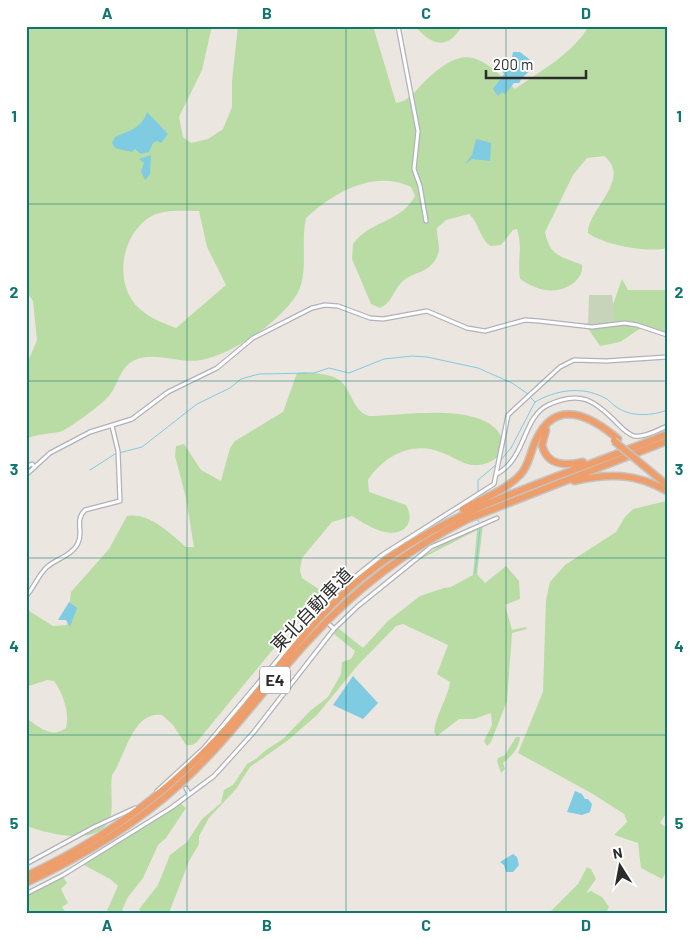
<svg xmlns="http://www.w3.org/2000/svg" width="693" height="939" font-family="Barlow,'Noto Sans JP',sans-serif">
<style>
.green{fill:#b8dca3;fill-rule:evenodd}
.cemetery{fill:#c7d4b9}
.water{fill:#7fcbe2}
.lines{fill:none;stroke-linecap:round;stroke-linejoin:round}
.stream{stroke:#7fcbe2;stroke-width:1}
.street-casing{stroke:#b0b2bb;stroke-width:5.5}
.highway-casing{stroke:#c4c4c4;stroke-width:9}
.street{stroke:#fff;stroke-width:3}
.highway{stroke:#ed9e6a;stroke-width:6}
.highway-bridge-casing{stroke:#c4c4c4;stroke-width:9;stroke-linecap:butt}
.highway-bridge{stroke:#ed9e6a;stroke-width:6}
.grid{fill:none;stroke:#0f766e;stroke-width:1;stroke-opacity:0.55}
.labels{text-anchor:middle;stroke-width:4;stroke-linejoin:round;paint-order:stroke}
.shield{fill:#fff;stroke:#6b6b6b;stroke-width:1}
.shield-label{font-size:16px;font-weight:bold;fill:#2c2c2c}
.street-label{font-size:18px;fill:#2c2c2c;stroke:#fff}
.neatline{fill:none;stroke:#0f766e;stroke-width:2}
.grid-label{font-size:16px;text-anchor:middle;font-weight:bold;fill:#0f766e}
</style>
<rect width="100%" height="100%" fill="#ece6e0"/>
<path class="green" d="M26,26H212L202,70L179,117L183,137L191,143L208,139L223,129L232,107V81L238,26H373L396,103C408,101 414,93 421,85C463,44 476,51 515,89C542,70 572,54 589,26H667V248C647,253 604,245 588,233C587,210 633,179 604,156L587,158L573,175L545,232C550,257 561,256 582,265C583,271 580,277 575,282C557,296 538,291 520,279C517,261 523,246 517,229L513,230L501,245L490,246C479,237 479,223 469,214L446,220L437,228C436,236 441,248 438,254C431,274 413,271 402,282C393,291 392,303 380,308L371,304L352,259L353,244C369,221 402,222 415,196L411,187C374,169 333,193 306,218C301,240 307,263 301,285C291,316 232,355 201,360C179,364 158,352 137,359C119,366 119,385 108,397C102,404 67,431 59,432C47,434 38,434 26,439V366L37,340L33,301L26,291ZM199,211L207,247L226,285L176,328C166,324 154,320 145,313C112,291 119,236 150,217C163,209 184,211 199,211Z
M415,26H462C447,52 430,44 415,26Z
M622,279L628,290H667V333L641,328L620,342L600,346L585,324L610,313Z
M304,372C315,374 329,373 339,380C352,389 352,411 369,416C400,416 486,400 502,438C509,454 489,466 475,465C463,465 454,457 443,453C414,440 384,455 368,480L369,492L406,505C416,522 404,536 385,532C374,530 362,522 352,516L332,522L302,558L300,570L302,578L323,592L298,619L196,743L192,745H186L173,725L162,715C132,711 126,756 112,775C110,788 113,801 111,814C104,849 49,834 26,826V718C39,727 51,739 66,728C70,713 63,693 54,681L47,680L26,687V609L53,626L67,625L71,592L109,549L127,516C149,512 171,534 186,547H194L186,498L175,456L176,446L184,444L201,470L221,481L230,448L235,441L283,412L297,373Z
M667,501V812L660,823L667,828V871L662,879L641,868L638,843L614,835L627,822L624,814L593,794L518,753L543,692L546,600L550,582L565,565L616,532L625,517L633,509Z
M483,525L477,574L485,583L506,566L519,581L520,599L505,605L512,630L526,627L527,629L512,633L507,701L491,742L487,746L484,741L492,725L491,713L474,719H459L437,736L434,732C436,714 447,700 450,682L437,674L448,645L403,624L396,626L358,665L317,715L287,741L250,767L236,789L209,818L199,836V844L189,861L169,913H139L140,908L158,885L170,855L187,842L202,819L221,803L224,790L233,785L247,764L256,759L266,750L283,739L310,711L328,697L341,674L342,662L351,659L355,651L334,634L338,628L363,648L388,621L420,596L444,588L451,587L473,575L477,530L415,562L450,539Z
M516,737H520C519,748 512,756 503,763L505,769L501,773L497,761L498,758L505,755Z
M180,803L186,808L166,838L158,845L143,878L128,897L122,910L127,913H106L118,886L110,879L82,864Z
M587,867L591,869L596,879L586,893L591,891L602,897L609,907L606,913H549L578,884Z
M63,877L67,883L61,889L68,903L62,907L66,913H26V895Z"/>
<path class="cemetery" d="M589,295H612L615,321L588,325Z"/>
<path class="water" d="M513,52H520L534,63C531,72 523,75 519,83H514L505,94L502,92L498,96L493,89L504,74L502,70L510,69Z
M147,112L168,134L161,143L157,141L153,143L149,152L141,154L135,149L132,152L115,148L112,143L115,137C129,131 142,128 147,112Z
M476,139L491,143L490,161L472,159L465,164L472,155Z
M151,155L150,174L145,180L141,171L144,163L139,159Z
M69,602L77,608L70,627L66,620H58Z
M353,676L378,703L363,719L333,705Z
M575,791L582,794L585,799H588L592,804L590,812L582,815L567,812Z
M513,854L517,857L519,865L513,872H506L504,865L500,862Z"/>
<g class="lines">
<path class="stream" d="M530,397L535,402
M500,461L511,448L535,402C556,390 581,386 603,397C609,399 612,405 618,408C632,417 652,416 667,410
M90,470L115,454L142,447L197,404L230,388L241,379L259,374L314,373L329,368L349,373L384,359L412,356L427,357L478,368L512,383L528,394
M478,498V480L497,464
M477,519L479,522
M475,573L480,529"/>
<g class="street-casing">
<path id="street" d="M398,26L418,131L414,169L420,186L426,221
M26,467L32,464L35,467
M497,474C527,457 522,418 548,405C580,390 594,400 616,422C621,427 627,434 634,436C644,438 658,430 667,426
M26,475L50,453L90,432L132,419L168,392L217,368L253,338L312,308L325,305L338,306L370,318L383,319L427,311L467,328L485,331L525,320L539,321L592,327L625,323L637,325L667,335
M26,596C34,588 38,575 47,567C56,559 73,555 78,543C84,531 74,521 85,510L120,501L118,451L112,426
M330,625L334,629
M186,788L189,794
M157,791L204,748L300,633L318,615L329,598L382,555L494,484L508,415L560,367L574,360L606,361L667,357
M26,864L94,827L135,808
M26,894L63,875L171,808L214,776L253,733L334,629L358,606L431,547L497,518"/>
</g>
<g class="highway-casing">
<path id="highway" d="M546,430L542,445C547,466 565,466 583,462
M644,466L667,485
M574,481C609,473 636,473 667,491
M463,509C481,499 505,491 520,475C529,466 530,452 536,440C556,397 591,416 618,439
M26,876C114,835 179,784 242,711C278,668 311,622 353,585C443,507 559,479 667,434
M26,883C81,857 134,826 179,785C228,741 265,687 310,639C355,589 408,549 468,519L667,441"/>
</g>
<use href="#street" class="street"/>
<use href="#highway" class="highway"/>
<g class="highway-bridge-casing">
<path id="highway-bridge" d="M614,441L644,466"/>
</g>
<use href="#highway-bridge" class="highway-bridge"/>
</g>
<path class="grid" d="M187,26V913M346,26V913M506,26V913M26,204H667M26,381H667M26,558H667M26,735H667"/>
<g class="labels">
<rect class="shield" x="260" y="666.5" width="30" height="27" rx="4"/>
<g class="shield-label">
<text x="275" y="686">E4</text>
</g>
<g class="street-label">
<text transform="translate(312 610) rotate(-46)" y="6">東北自動車道</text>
</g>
</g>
<rect width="693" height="939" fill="none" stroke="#ffffff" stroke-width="55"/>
<g transform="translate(620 866) rotate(349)" stroke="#ffffff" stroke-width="4" paint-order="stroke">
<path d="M0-4L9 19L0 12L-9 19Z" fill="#2c2c2c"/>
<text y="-8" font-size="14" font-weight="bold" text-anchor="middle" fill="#2c2c2c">N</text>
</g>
<path d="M486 70v8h100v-8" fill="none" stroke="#2c2c2c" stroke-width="2.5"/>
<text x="493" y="70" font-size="15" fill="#2c2c2c" stroke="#ffffff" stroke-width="4" paint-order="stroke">200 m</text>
<rect x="28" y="28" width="638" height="884" class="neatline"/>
<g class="grid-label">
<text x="107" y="19">A</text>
<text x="267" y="19">B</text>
<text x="426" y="19">C</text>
<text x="586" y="19">D</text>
<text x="14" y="122">1</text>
<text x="679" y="122">1</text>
<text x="14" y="298">2</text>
<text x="679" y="298">2</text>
<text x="14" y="475">3</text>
<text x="679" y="475">3</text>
<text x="14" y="652">4</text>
<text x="679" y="652">4</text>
<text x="14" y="829">5</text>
<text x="679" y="829">5</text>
<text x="107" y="931">A</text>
<text x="267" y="931">B</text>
<text x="426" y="931">C</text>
<text x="586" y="931">D</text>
</g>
</svg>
